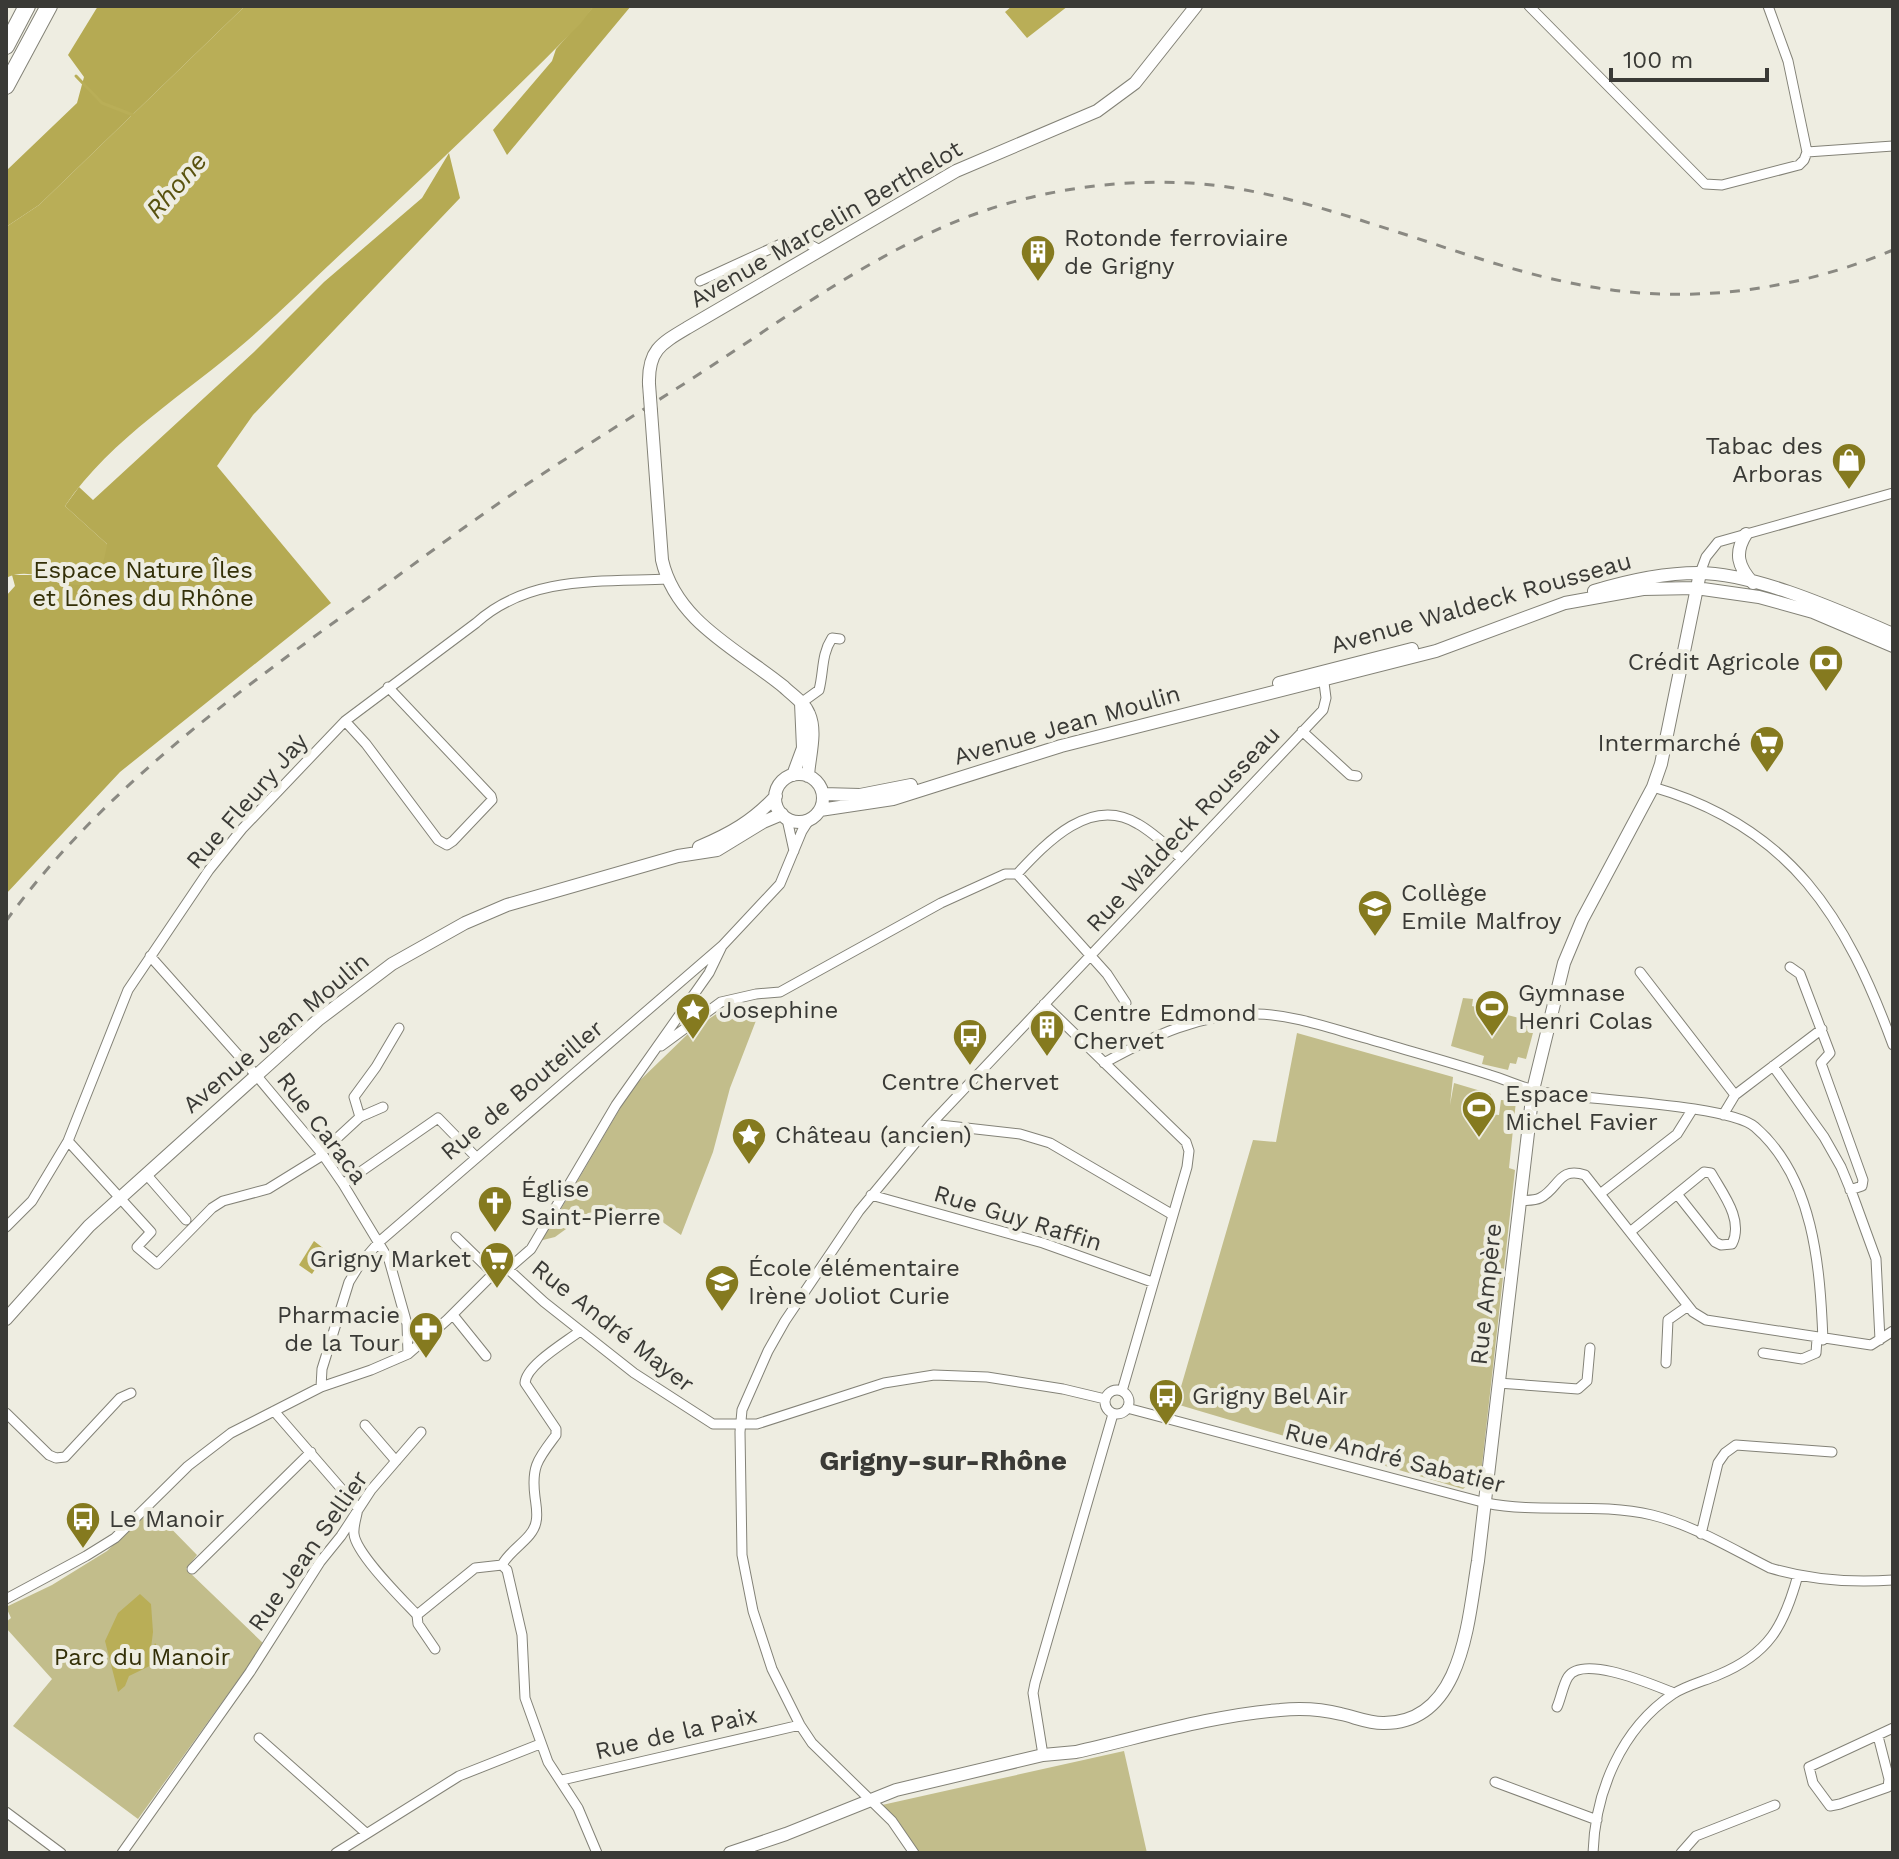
<svg xmlns="http://www.w3.org/2000/svg" width="1899" height="1859" font-family="'Work Sans',sans-serif">
<style>
.green{fill:#c2bd8b}
.forest{fill:#b5aa53}
.water{fill:#b9ae57}
.lines{fill:none;stroke-linecap:round;stroke-linejoin:round}
.stream{stroke:#b9ae57;stroke-width:3}
.street-casing{stroke:#838277;stroke-width:11}
.secondary-casing{stroke:#838277;stroke-width:14}
.highway-casing{stroke:#838277;stroke-width:18}
.street{stroke:#fff;stroke-width:9}
.secondary{stroke:#fff;stroke-width:12}
.highway{stroke:#fff;stroke-width:16}
.rail{stroke:#8a8982;stroke-width:3;stroke-dasharray:10 10;stroke-linecap:butt}
.secondary-bridge-casing{stroke:#838277;stroke-width:14;stroke-linecap:butt}
.secondary-bridge{stroke:#fff;stroke-width:12}
.labels{text-anchor:middle;stroke-width:8;stroke-linejoin:round;paint-order:stroke}
.street-label{font-size:24px;fill:#3a3a36;stroke:#eeede1}
.poi-label{font-size:24px;fill:#3a3a36;stroke:#eeede1;text-anchor:start}
.park-label{font-size:24px;fill:#332f07;stroke:#eeede1}
.water-label{font-size:26px;font-style:italic;fill:#59520e;stroke:#eeede1}
.quarter-label{font-size:28px;font-weight:bold;fill:#3a3a36;stroke:#eeede1}
</style>
<rect width="100%" height="100%" fill="#eeede1"/>
<path class="green" d="M1463,998L1473,999L1472,1006L1531,1021L1530,1028L1534,1029L1526,1059L1518,1057L1516,1064L1510,1063L1508,1070L1482,1064L1484,1056L1451,1046Z
M727,1007L757,1018L730,1088L713,1152L681,1235L654,1216L618,1208L588,1213L555,1237L539,1241L561,1209L632,1088L692,1030Z
M1297,1033L1453,1077L1450,1105L1454,1083L1491,1094L1489,1114L1499,1115L1501,1100L1516,1101L1509,1168L1515,1170L1481,1474L1463,1489L1176,1404L1253,1140L1276,1142Z
M152,1509L197,1555L186,1569L264,1644L138,1819L13,1726L52,1679L6,1628V1622L11,1618L6,1607L52,1585L107,1551Z
M1124,1751L1147,1853H919L898,1821L882,1805Z"/>
<path class="forest" d="M98,6H245L39,205L6,227V171L77,103L84,77L68,55Z
M594,6H631L507,155L493,130L552,61L556,49Z
M449,153L460,198L253,415L217,466L331,603L120,772L6,894V596L15,586L12,575H39L64,585L107,544L65,506L79,487L93,500L254,352L324,282L422,198Z"/>
<path class="water" d="M245,6H594L581,23C509,96 434,167 359,237C322,271 286,307 248,340C186,394 112,437 65,506L107,544C96,625 46,557 6,578V227L39,205Z
M1012,6H1068L1027,38L1005,12Z
M314,1241L327,1251L312,1274L299,1265Z
M140,1594L151,1604L153,1632L151,1648L153,1649L155,1643L160,1650V1661L129,1676L125,1686L118,1692L105,1641L118,1613Z"/>
<g class="lines">
<path class="stream" d="M76,76L102,103L133,115"/>
<g class="street-casing">
<path id="street" d="M1529,6L1705,184L1722,185L1799,165L1804,160L1807,152
M1768,6L1788,61L1807,152
M1807,152L1893,146
M700,281L783,243L805,242L820,250
M1700,573L1706,557L1718,542L1893,493
M801,703L819,690C824,671 821,655 832,638L840,639
M345,721L366,744L438,840L447,845L453,841L492,800L491,796L388,687
M1302,731L1350,775L1357,776
M1653,787C1791,827 1846,917 1893,1045
M787,819L794,851
M1017,874L1107,974L1126,1003
M150,956L256,1075L323,1155L343,1184L389,1260L407,1324L408,1354
M1790,967L1800,974L1830,1053L1821,1063L1863,1180L1862,1186L1850,1190
M1640,972L1735,1095
M1044,1004L1186,1142L1189,1151L1187,1167L1122,1391
M661,1046L721,1002L756,994L780,992L941,903L1005,874H1017C1047,842 1091,795 1138,824C1154,833 1168,847 1182,859
M1104,1063C1153,1036 1200,1013 1257,1014C1295,1015 1332,1029 1369,1039C1409,1051 1450,1062 1490,1075C1507,1080 1525,1089 1542,1092C1584,1100 1728,1104 1755,1127C1814,1178 1820,1267 1823,1340
M1773,1066L1824,1137L1841,1167L1853,1196L1876,1259L1880,1340
M1723,1115L1735,1095L1822,1029
M360,1117L383,1107
M931,1124L1020,1134L1050,1143L1173,1215
M68,1141L151,1232L137,1247L157,1264L212,1208L223,1201L268,1189L323,1155
M321,1153L360,1117L354,1097L376,1067L399,1028
M146,1174L186,1220
M343,1184L438,1118L476,1157
M1600,1194L1677,1134L1692,1110
M871,1195L1043,1243L1152,1282
M1519,1201C1525,1200 1534,1201 1540,1198C1559,1189 1558,1166 1585,1175L1693,1312L1706,1320L1871,1345L1893,1331
M6,1227L32,1201L68,1141L128,990L209,870L242,829L345,721L476,623C529,575 602,582 668,579
M1630,1232L1704,1172L1711,1173C1723,1194 1744,1220 1732,1244L1721,1245L1715,1242L1677,1194
M456,1237L494,1274
M508,1269L544,1302L634,1373L713,1424H757L884,1383L934,1375L987,1377L1063,1389L1105,1399
M453,1315L486,1356
M1763,1353L1802,1359L1816,1353L1817,1339
M1666,1363L1668,1320L1688,1306
M1498,1383L1578,1389L1587,1381L1590,1348
M321,1387L322,1369L349,1282L360,1264L379,1242L722,946L780,884L802,831L809,820
M1105 1402a12 12 0 1 1 24 0a12 12 0 1 1-24 0Z
M1127,1408L1486,1503C1540,1514 1597,1502 1652,1515C1693,1525 1732,1549 1770,1568C1810,1580 1851,1583 1893,1580
M274,1411L358,1508C357,1516 353,1526 354,1534C356,1554 403,1600 417,1615L475,1568L502,1565
M6,1413L49,1455L56,1458L65,1457L120,1398L131,1393
M365,1425L396,1461
M1701,1534L1718,1463L1725,1453L1736,1445L1832,1452
M502,1565L507,1570L522,1635L525,1698L548,1762L578,1808L597,1853
M502,1565C510,1549 533,1539 536,1522C538,1514 536,1505 535,1497C531,1466 538,1459 556,1435V1429L525,1383C526,1365 566,1342 580,1331
M192,1569L311,1452
M6,1599L86,1556L115,1538L188,1466L231,1433L321,1387L371,1370L408,1354L447,1320L490,1277L499,1270L508,1269L531,1249L616,1105L709,973L722,946
M417,1615L418,1624L435,1649
M1557,1707C1561,1698 1563,1685 1568,1677C1583,1654 1653,1685 1674,1693
M1878,1736L1889,1779L1888,1787L1840,1804L1830,1806L1813,1783L1809,1767L1893,1728
M259,1738L366,1833
M1043,1755L1033,1693L1035,1683L1113,1414
M562,1780L800,1725
M1495,1782L1597,1820
M6,1812L61,1853
M122,1853L250,1672L320,1562L341,1536L371,1490L421,1432
M336,1853L459,1776L540,1744
M914,1853L892,1821L812,1743L800,1725L772,1669L753,1611L742,1555L740,1432L742,1410L768,1351L785,1321L859,1211L931,1124L1323,710L1326,698L1323,675
M1593,1853C1595,1792 1621,1729 1673,1694C1685,1686 1704,1681 1718,1675C1769,1654 1784,1626 1798,1575
M1681,1853L1696,1836L1775,1805"/>
</g>
<g class="secondary-casing">
<path id="secondary" d="M649,384C648,351 660,344 687,328L956,171L1097,111L1135,83L1196,6
M651,411L662,560C676,622 739,650 784,687C792,695 805,703 809,714C817,732 809,757 808,776
M1746,534C1734,553 1738,567 1753,583
M1594,591C1627,581 1662,573 1698,573C1756,573 1839,611 1893,634
M1279,683L1412,649
M775 798a24 24 0 1 1 48 0a24 24 0 1 1-48 0Z
M793,775L803,748L801,703
M823,794L860,795L911,785
M820,810L893,799L1061,746L1436,651L1565,603L1643,589L1696,588L1759,597L1813,612L1893,646
M699,847C730,834 753,821 776,796
M6,1319L89,1226L318,1020L392,964L465,923L507,905L678,856L717,850L763,822L782,814
M730,1853L786,1834L896,1790L1043,1755L1076,1752C1142,1737 1213,1715 1280,1710C1300,1708 1321,1709 1341,1714C1355,1717 1368,1723 1383,1723C1463,1724 1468,1620 1478,1561L1533,1090L1564,963L1582,920L1653,787L1661,764L1700,573"/>
</g>
<g class="highway-casing">
<path id="highway" d="M6,46L27,6
M6,86L49,6"/>
</g>
<use href="#street" class="street"/>
<use href="#secondary" class="secondary"/>
<use href="#highway" class="highway"/>
<path class="rail" d="M6,921C96,798 218,706 340,618C390,582 439,545 489,510C551,467 616,427 679,387C772,328 865,257 967,217C1038,190 1115,179 1190,183C1266,188 1338,213 1410,236C1465,254 1519,273 1576,284C1683,306 1793,292 1893,250"/>
<g class="secondary-bridge-casing">
<path id="secondary-bridge" d="M649,384L651,411"/>
</g>
<use href="#secondary-bridge" class="secondary-bridge"/>
</g>
<defs>
<g id="building-pin" transform="scale(1.8)"><path d="M0 17L-7.5 6A9.5 9.5 0 1 1 7.5 6Z" fill="#857a1f" stroke="#eeede1"/><path d="M-4-6H4V6H1V3H-1V6H-4ZM-2.5-4.3h1.7v1.8h-1.7ZM.8-4.3h1.7v1.8H.8ZM-2.5-1h1.7V.8h-1.7ZM.8-1h1.7V.8H.8Z" fill="#fff"/></g>
<g id="shop-pin" transform="scale(1.8)"><path d="M0 17L-7.5 6A9.5 9.5 0 1 1 7.5 6Z" fill="#857a1f" stroke="#eeede1"/><path d="M-5-2.5h2.3a2.7 3.5 0 0 1 5.4 0H5L5.5 6h-11ZM-1.5-2.5h3a1.5 2.3 0 0 0-3 0Z" fill="#fff"/></g>
<g id="bank-pin" transform="scale(1.8)"><path d="M0 17L-7.5 6A9.5 9.5 0 1 1 7.5 6Z" fill="#857a1f" stroke="#eeede1"/><path d="M-6-4H6V4H-6ZM0-2.3a2.3 2.3 0 1 0 0 4.6a2.3 2.3 0 1 0 0-4.6Z" fill="#fff"/></g>
<g id="supermarket-pin" transform="scale(1.8)"><path d="M0 17L-7.5 6A9.5 9.5 0 1 1 7.5 6Z" fill="#857a1f" stroke="#eeede1"/><path d="M-6-5.5h2.5l.6 2H6L4.5 2H-2.5L-4.4-4H-6ZM-1.5 3.2a1.3 1.3 0 1 0 .1 0ZM3 3.2a1.3 1.3 0 1 0 .1 0Z" fill="#fff"/></g>
<g id="school-pin" transform="scale(1.8)"><path d="M0 17L-7.5 6A9.5 9.5 0 1 1 7.5 6Z" fill="#857a1f" stroke="#eeede1"/><path d="M0-5L7-2L0 1L-7-2ZM-4 1L0 2.5L4 1V4Q0 6-4 4Z" fill="#fff"/></g>
<g id="stadium-pin" transform="scale(1.8)"><path d="M0 17L-7.5 6A9.5 9.5 0 1 1 7.5 6Z" fill="#857a1f" stroke="#eeede1"/><path d="M0-5a6.5 5 0 1 0 0 10a6.5 5 0 1 0 0-10ZM-3.5-1.8h7v3.6h-7Z" fill="#fff"/></g>
<g id="sight-pin" transform="scale(1.8)"><path d="M0 17L-7.5 6A9.5 9.5 0 1 1 7.5 6Z" fill="#857a1f" stroke="#eeede1"/><path d="M0-6L1.8-2.2L6-1.7L2.9 1.2L3.7 5.4L0 3.3L-3.7 5.4L-2.9 1.2L-6-1.7L-1.8-2.2Z" fill="#fff"/></g>
<g id="bus-pin" transform="scale(1.8)"><path d="M0 17L-7.5 6A9.5 9.5 0 1 1 7.5 6Z" fill="#857a1f" stroke="#eeede1"/><path d="M-5-6H5V4H4V6H2V4H-2V6H-4V4H-5ZM-3.5-4V0h7V-4ZM-3.5 1.2v1.5H-2V1.2ZM2 1.2v1.5H3.5V1.2Z" fill="#fff"/></g>
<g id="church-pin" transform="scale(1.8)"><path d="M0 17L-7.5 6A9.5 9.5 0 1 1 7.5 6Z" fill="#857a1f" stroke="#eeede1"/><path d="M-1.2-6h2.4v3.5h3.3v2.4h-3.3V6h-2.4V-.1h-3.3v-2.4h3.3Z" fill="#fff"/></g>
<g id="pharmacy-pin" transform="scale(1.8)"><path d="M0 17L-7.5 6A9.5 9.5 0 1 1 7.5 6Z" fill="#857a1f" stroke="#eeede1"/><path d="M-2-6h4v4h4v4h-4v4h-4v-4h-4v-4h4Z" fill="#fff"/></g>
</defs>
<g fill-rule="evenodd">
<use href="#building-pin" x="1038" y="252"/>
<use href="#shop-pin" x="1849" y="460"/>
<use href="#bank-pin" x="1826" y="662"/>
<use href="#supermarket-pin" x="1767" y="743"/>
<use href="#school-pin" x="1375" y="907"/>
<use href="#stadium-pin" x="1492" y="1007"/>
<use href="#sight-pin" x="693" y="1010"/>
<use href="#building-pin" x="1047" y="1027"/>
<use href="#bus-pin" x="970" y="1036"/>
<use href="#stadium-pin" x="1479" y="1108"/>
<use href="#sight-pin" x="749" y="1135"/>
<use href="#church-pin" x="495" y="1203"/>
<use href="#supermarket-pin" x="497" y="1259"/>
<use href="#school-pin" x="722" y="1282"/>
<use href="#pharmacy-pin" x="426" y="1329"/>
<use href="#bus-pin" x="1166" y="1396"/>
<use href="#bus-pin" x="83" y="1519"/>
</g>
<g class="labels">
<g class="street-label">
<text transform="translate(826 224) rotate(-30)" y="8">Avenue Marcelin Berthelot</text>
<text transform="translate(1481 603) rotate(-16)" y="8">Avenue Waldeck Rousseau</text>
<text transform="translate(1067 725) rotate(-16)" y="8">Avenue Jean Moulin</text>
<text transform="translate(247 801) rotate(-49)" y="8">Rue Fleury Jay</text>
<text transform="translate(1183 829) rotate(-47)" y="8">Rue Waldeck Rousseau</text>
<text transform="translate(276 1033) rotate(-40)" y="8">Avenue Jean Moulin</text>
<text transform="translate(522 1090) rotate(-40)" y="8">Rue de Bouteiller</text>
<text transform="translate(322 1128) rotate(53)" y="8">Rue Caraca</text>
<text transform="translate(1018 1218) rotate(17)" y="8">Rue Guy Raffin</text>
<text transform="translate(1486 1294) rotate(-84)" y="8">Rue Ampère</text>
<text transform="translate(613 1326) rotate(38)" y="8">Rue André Mayer</text>
<text transform="translate(1395 1458) rotate(14)" y="8">Rue André Sabatier</text>
<text transform="translate(308 1551) rotate(-55)" y="8">Rue Jean Sellier</text>
<text transform="translate(676 1733) rotate(-13)" y="8">Rue de la Paix</text>
</g>
<g class="poi-label">
<text x="1064" y="246">Rotonde ferroviaire<tspan x="1064" dy="28">de Grigny</tspan></text>
<text x="1823" y="454" text-anchor="end">Tabac des<tspan x="1823" dy="28">Arboras</tspan></text>
<text x="1800" y="670" text-anchor="end">Crédit Agricole</text>
<text x="1741" y="751" text-anchor="end">Intermarché</text>
<text x="1401" y="901">Collège<tspan x="1401" dy="28">Emile Malfroy</tspan></text>
<text x="1518" y="1001">Gymnase<tspan x="1518" dy="28">Henri Colas</tspan></text>
<text x="719" y="1018">Josephine</text>
<text x="1073" y="1021">Centre Edmond<tspan x="1073" dy="28">Chervet</tspan></text>
<text x="970" y="1090" text-anchor="middle">Centre Chervet</text>
<text x="1505" y="1102">Espace<tspan x="1505" dy="28">Michel Favier</tspan></text>
<text x="775" y="1143">Château (ancien)</text>
<text x="521" y="1197">Église<tspan x="521" dy="28">Saint-Pierre</tspan></text>
<text x="471" y="1267" text-anchor="end">Grigny Market</text>
<text x="748" y="1276">École élémentaire<tspan x="748" dy="28">Irène Joliot Curie</tspan></text>
<text x="400" y="1323" text-anchor="end">Pharmacie<tspan x="400" dy="28">de la Tour</tspan></text>
<text x="1192" y="1404">Grigny Bel Air</text>
<text x="109" y="1527">Le Manoir</text>
</g>
<g class="park-label">
<text x="143" y="578">Espace Nature Îles<tspan x="143" dy="28">et Lônes du Rhône</tspan></text>
<text x="142" y="1665">Parc du Manoir</text>
</g>
<g class="water-label">
<text transform="translate(176 185) rotate(-49)" y="9">Rhone</text>
</g>
<g class="quarter-label">
<text x="943" y="1470">Grigny-sur-Rhône</text>
</g>
</g>
<rect width="1899" height="1859" fill="none" stroke="#3a3a36" stroke-width="16"/>
<path d="M1611 68v12h156v-12" fill="none" stroke="#3a3a36" stroke-width="4"/>
<text x="1623" y="68" font-size="24" fill="#3a3a36" stroke="#eeede1" stroke-width="6" paint-order="stroke">100 m</text>
</svg>
